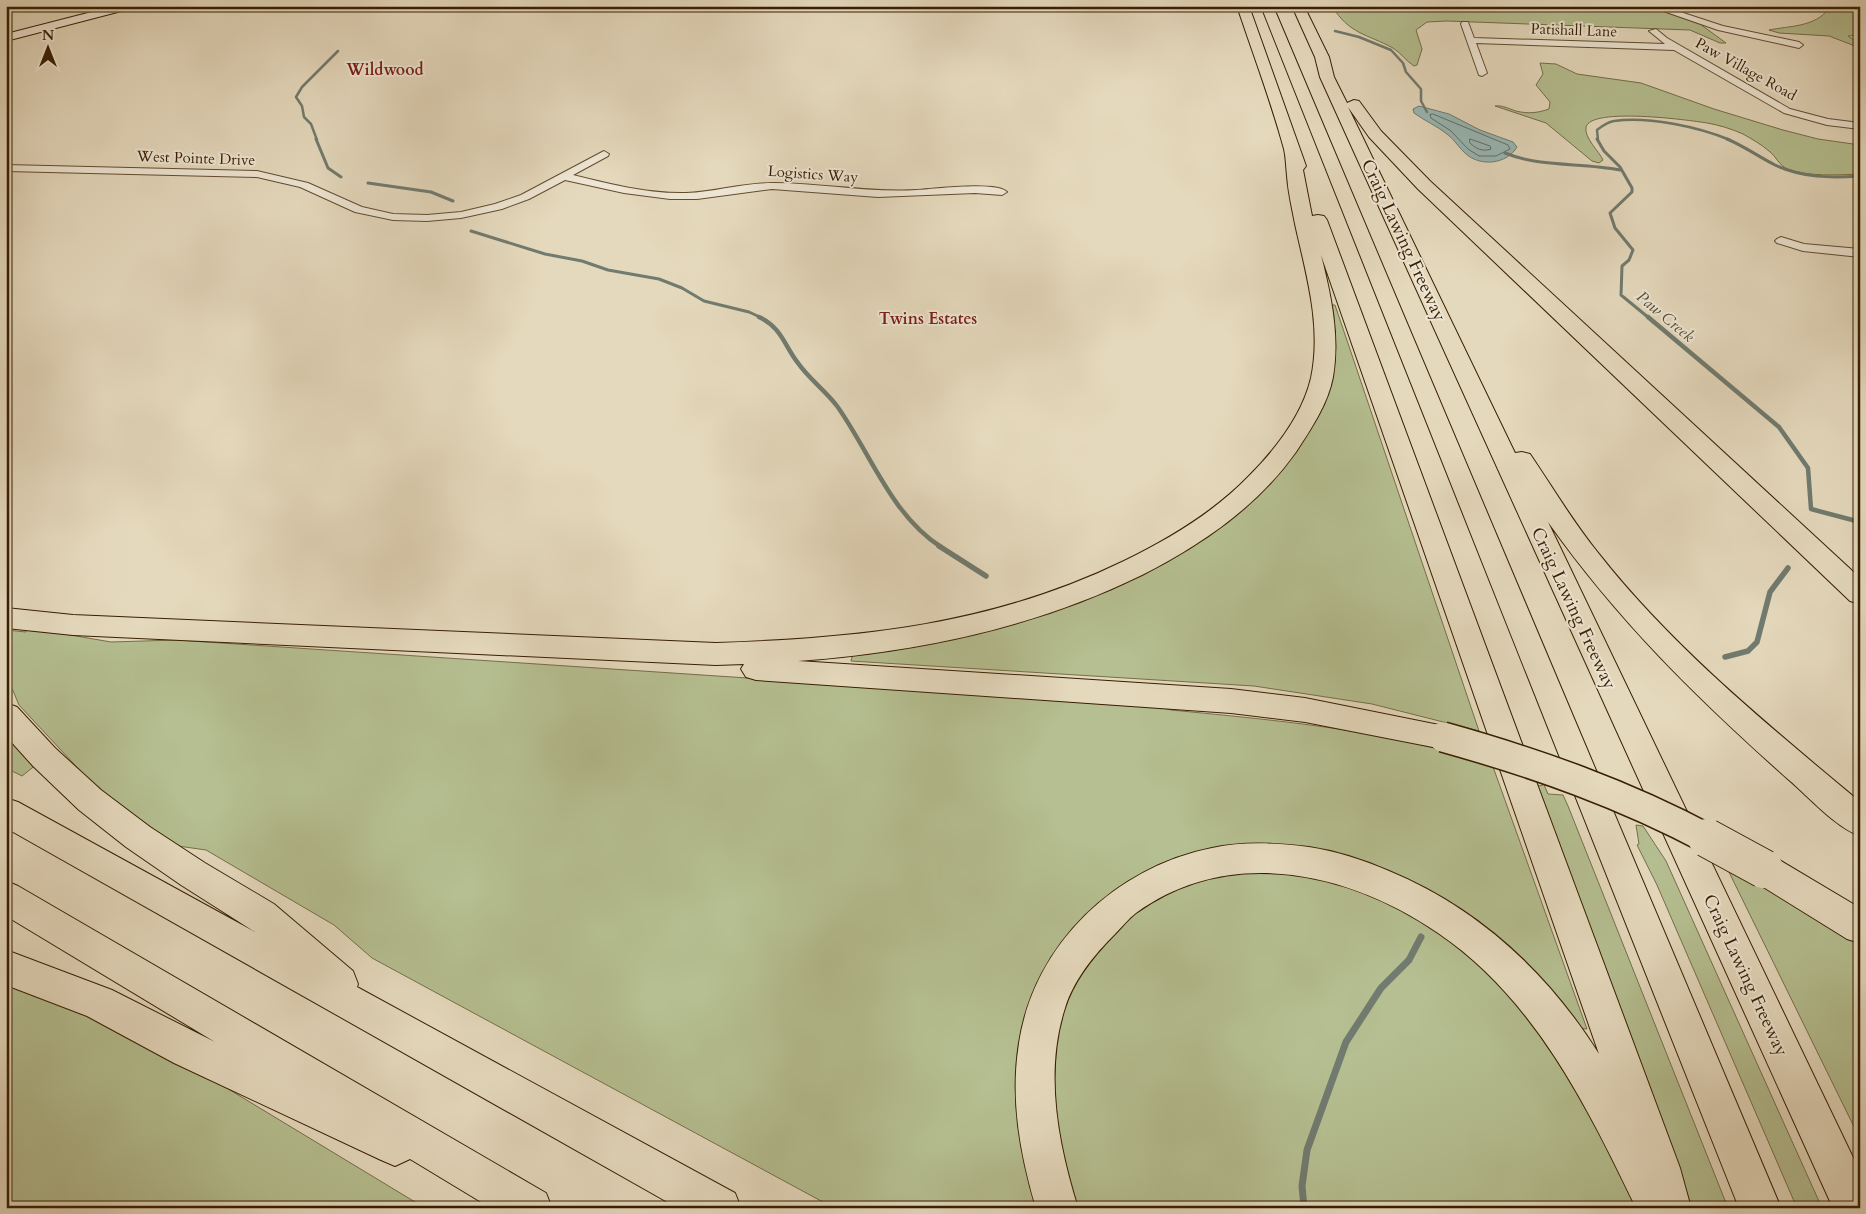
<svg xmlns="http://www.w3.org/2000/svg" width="1866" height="1214" font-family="Cardo,serif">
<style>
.green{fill:#b5bf91;stroke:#766e49}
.water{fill:#98b9b8;stroke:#717b6f}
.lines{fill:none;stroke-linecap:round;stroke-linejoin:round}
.shore{stroke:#686c5c;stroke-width:1}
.stream-far4{stroke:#717b6f;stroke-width:2.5}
.stream-far3{stroke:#717b6f;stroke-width:3}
.stream-far2{stroke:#717b6f;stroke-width:4.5}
.stream-far1{stroke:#717b6f;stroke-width:5.5}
.stream{stroke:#717b6f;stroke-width:7}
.street-casing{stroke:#624d30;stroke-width:2}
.secondary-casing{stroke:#371e01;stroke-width:2}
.highway-casing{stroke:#371e01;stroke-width:2}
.street{fill:#eee6d4;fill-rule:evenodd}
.secondary{fill:#eee6d4;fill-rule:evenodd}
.highway{fill:#e5d9bd;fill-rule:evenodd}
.highway-bridge-far1-casing{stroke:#371e01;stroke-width:32;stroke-linecap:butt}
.highway-bridge-casing{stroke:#371e01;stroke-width:40;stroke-linecap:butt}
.highway-bridge-far1{stroke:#e5d9bd;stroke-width:29}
.highway-bridge{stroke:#e5d9bd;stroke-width:38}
.labels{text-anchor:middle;stroke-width:4;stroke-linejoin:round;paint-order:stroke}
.far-street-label{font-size:15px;fill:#371e01;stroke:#eee6d4}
.far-neighbourhood-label{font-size:16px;font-weight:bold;fill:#7a1f14;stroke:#eee6d4}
.far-water-label{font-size:16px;font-style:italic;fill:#544c38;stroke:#eee6d4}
.street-label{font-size:18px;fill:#371e01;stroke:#eee6d4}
</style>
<rect width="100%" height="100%" fill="#e5d9bd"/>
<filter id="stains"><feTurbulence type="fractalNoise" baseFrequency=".004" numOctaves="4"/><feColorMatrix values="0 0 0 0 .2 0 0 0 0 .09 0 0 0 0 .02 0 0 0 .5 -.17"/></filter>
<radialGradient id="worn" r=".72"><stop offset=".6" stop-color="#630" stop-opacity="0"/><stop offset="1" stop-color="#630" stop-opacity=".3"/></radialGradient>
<path class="green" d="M1332,6H1537L1555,9L1565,6H1648L1700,24L1726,43H1720L1690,30L1447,21L1427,22L1416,30L1422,49L1417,65L1414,66C1406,61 1401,53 1393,48C1367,34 1349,34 1332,6Z
M1823,6H1852L1860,9V35L1848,36L1860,44V48L1829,36L1779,33L1769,30C1788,26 1816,27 1828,9Z
M1540,63L1556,64L1577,74L1641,83L1714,109L1783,130L1818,139L1860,145V174C1837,175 1810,177 1788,169C1779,166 1776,156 1769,151C1762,145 1752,139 1743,134C1732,129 1719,125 1707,123C1689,120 1591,107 1586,127C1584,138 1599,151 1603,160L1599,163L1592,161L1546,123L1495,106C1503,105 1509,109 1516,111C1528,114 1538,113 1549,109L1550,102L1536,85L1543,74Z
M1330,305H1335L1479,731L1372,704L1254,686L851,661L853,653L1016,620L1124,584L1221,526L1318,414Z
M6,630L26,632V630L53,632L111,642L176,640L1153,705L1171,710C1263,719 1356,727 1446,751V753L1492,764L1587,1029L1576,1028L1435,896L1185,856L1145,872L1117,888L1090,911L1066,941L1041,988L1047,1208H834L372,958L334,925L206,850L178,846L122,807L87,778L19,705L6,674Z
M6,727L37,764L22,776L6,768Z
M1534,779L1539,786L1543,785L1541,782H1543L1548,794L1563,795L1568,806L1728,1208H1692Z
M1636,825L1643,826L1666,861L1822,1208H1797L1657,885L1637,845L1639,844Z
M1227,868L1332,874L1444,924L1540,1016L1639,1208H1076L1051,1102L1055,1036L1072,981L1122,913Z
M1727,868L1766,888L1860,942V1139Z
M6,980L117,1027L225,1087L425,1208H6Z"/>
<path class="water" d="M1419,106L1449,114L1480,130L1513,142L1517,147C1507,164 1481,167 1466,154C1459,148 1455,140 1447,134C1437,126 1425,121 1414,113L1413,109Z"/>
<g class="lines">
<path class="shore" d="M1433,114L1508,145L1510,149L1496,156H1479L1468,149L1451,131L1431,118L1430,115Z
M1470,139L1490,146L1491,149C1483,152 1476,149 1470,143Z"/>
<path class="stream-far4" d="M1335,31L1359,37L1391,50L1403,63L1406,72L1421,89V101L1427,112
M317,140L311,124L304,117L302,106L296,97L302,87L338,51
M1598,140L1597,130C1602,126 1608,122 1614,121C1648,116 1699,127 1730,140"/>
<path class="stream-far3" d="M316,139L328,168L341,177
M1597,139L1604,151L1620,167L1632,188V192L1610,213L1615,228L1633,250L1629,260L1622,266L1621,295L1649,318
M1727,139C1744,146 1759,157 1775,165C1802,178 1831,178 1860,176
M1505,153C1542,168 1581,162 1620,170
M368,183L431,192L453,201
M471,231L545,254L582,261L608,270L659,279L682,288L704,301L749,312L762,318"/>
<path class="stream-far2" d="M759,317C782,328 784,345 798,363C809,379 825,390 837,406C870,452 891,515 941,547
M1648,317L1779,427L1808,468L1811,509L1860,522"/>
<path class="stream-far1" d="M939,546L986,576
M1725,657L1748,651L1757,642L1770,592L1788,568"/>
<path class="stream" d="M1304,1208L1302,1186L1307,1150L1346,1042L1381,988L1409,960L1421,937"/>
<g class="street-casing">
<path id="street" d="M1649,6H1662L1723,26L1799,42L1803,45L1799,48L1718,30Z
M1462,22H1468L1474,38L1665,44L1649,31L1656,29L1667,38L1790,109L1828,119L1860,123V129L1827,125L1784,113L1674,50L1476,43L1487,73L1482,76L1479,75L1461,24Z
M604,151L609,154L608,156L573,175C610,184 647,194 686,193C715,192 743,183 773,183C821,183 869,193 917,190C934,189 997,181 1007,192L1002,195L975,193L878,197L772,189L697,199H670L624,193L565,180L529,199L502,209L461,218L427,221L393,220L355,212L300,187L257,177L6,171V165L257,171L308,183L362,207L393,214L427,215L461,212L495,204L521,195Z
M1781,237L1804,244L1860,249V257L1803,251L1777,243L1775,241L1777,239Z"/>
</g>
<g class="secondary-casing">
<path id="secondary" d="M115,6H134L133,8L6,41V34Z"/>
</g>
<g class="highway-casing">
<path id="highway" d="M1237,6H1249L1306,166L1303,170L1312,216L1318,215L1324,216L1327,220L1680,1168L1691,1208H1636C1587,1106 1534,998 1438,933C1349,872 1230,845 1136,913C1128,919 1122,927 1115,934C1094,955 1074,979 1065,1008C1044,1073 1058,1144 1078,1208H1036C1020,1154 1010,1099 1019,1043C1034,944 1116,867 1212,848C1244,841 1278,843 1309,847C1336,851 1364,860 1389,871C1478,908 1548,973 1599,1054L1321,255C1331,295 1340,336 1333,377C1328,404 1311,429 1296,452C1257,507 1201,545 1142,575C1034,628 918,652 798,661L1231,689L1305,698L1454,728L1458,737L1454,746L1443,749L1305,722L1231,713L756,680L746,677L741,669L744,664L716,665L73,635L6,628V608L73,615L716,643C861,638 992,625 1124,561C1169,539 1213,513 1248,477C1275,450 1302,416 1311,378C1322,326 1306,274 1295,224C1292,208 1288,192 1287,176C1286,167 1286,158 1284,149C1271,101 1253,54 1237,6Z
M1261,6H1273L1781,1208H1739Z
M1292,6H1304L1329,57L1334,77L1347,103L1354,100L1359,101L1381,131L1430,181L1860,578V604L1850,601L1418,189L1369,137L1348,107L1515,453L1522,452L1530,454C1553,488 1573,522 1599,554C1673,648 1768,725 1860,802V836C1835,827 1809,797 1789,780C1698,699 1619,622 1548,522L1860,1172V1208H1833L1320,77L1315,57Z
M6,703L17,707L55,748L101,790L150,827L205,863L274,904L353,971L358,984L357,987L735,1193L741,1208H678L6,828V798L18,802L255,932L181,885L126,847L79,810L33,766L6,736Z
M1764,854L1776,858L1860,908V943L1847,939L1752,880L1747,869L1752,858Z
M6,881L18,886L546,1193L552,1208H491L410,1159L395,1166L381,1160L174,1063L87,1016L6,985V950L112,990L215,1042L6,916Z"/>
</g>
<use href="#street" class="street"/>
<use href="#secondary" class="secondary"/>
<use href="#highway" class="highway"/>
<g class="highway-bridge-far1-casing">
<path id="highway-bridge-far1" d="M1443,737C1536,763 1624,794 1710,840"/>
</g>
<g class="highway-bridge-casing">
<path id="highway-bridge" d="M1707,838L1764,869"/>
</g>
<use href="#highway-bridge-far1" class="highway-bridge-far1"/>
<use href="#highway-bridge" class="highway-bridge"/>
</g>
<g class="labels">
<g class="far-street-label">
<text transform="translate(1574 30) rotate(2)" y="5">Patishall Lane</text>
<text transform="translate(1746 69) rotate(29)" y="5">Paw Village Road</text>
<text transform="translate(196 158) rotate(2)" y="5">West Pointe Drive</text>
<text transform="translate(813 174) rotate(4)" y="5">Logistics Way</text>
</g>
<g class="far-neighbourhood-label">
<text x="385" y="75">Wildwood</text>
<text x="928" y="324">Twins Estates</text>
</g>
<g class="far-water-label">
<text transform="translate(1666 316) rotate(40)" y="6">Paw Creek</text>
</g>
<g class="street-label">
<text transform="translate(1404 240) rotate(65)" y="6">Craig Lawing Freeway</text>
<text transform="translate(1574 608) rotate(65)" y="6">Craig Lawing Freeway</text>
<text transform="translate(1746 975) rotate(65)" y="6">Craig Lawing Freeway</text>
</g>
</g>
<rect width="1866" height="1214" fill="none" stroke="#e5d9bd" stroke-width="25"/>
<rect x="8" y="8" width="1851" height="1199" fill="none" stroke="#371e01" stroke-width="2.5"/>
<rect x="12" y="12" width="1841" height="1189" fill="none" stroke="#371e01"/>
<g transform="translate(48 48)" stroke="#eee6d4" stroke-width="4" paint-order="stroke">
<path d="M0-4L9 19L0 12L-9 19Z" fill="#371e01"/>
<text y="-8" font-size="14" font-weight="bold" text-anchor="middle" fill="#371e01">N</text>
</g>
<rect width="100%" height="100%" filter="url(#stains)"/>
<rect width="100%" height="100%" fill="url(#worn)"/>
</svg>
